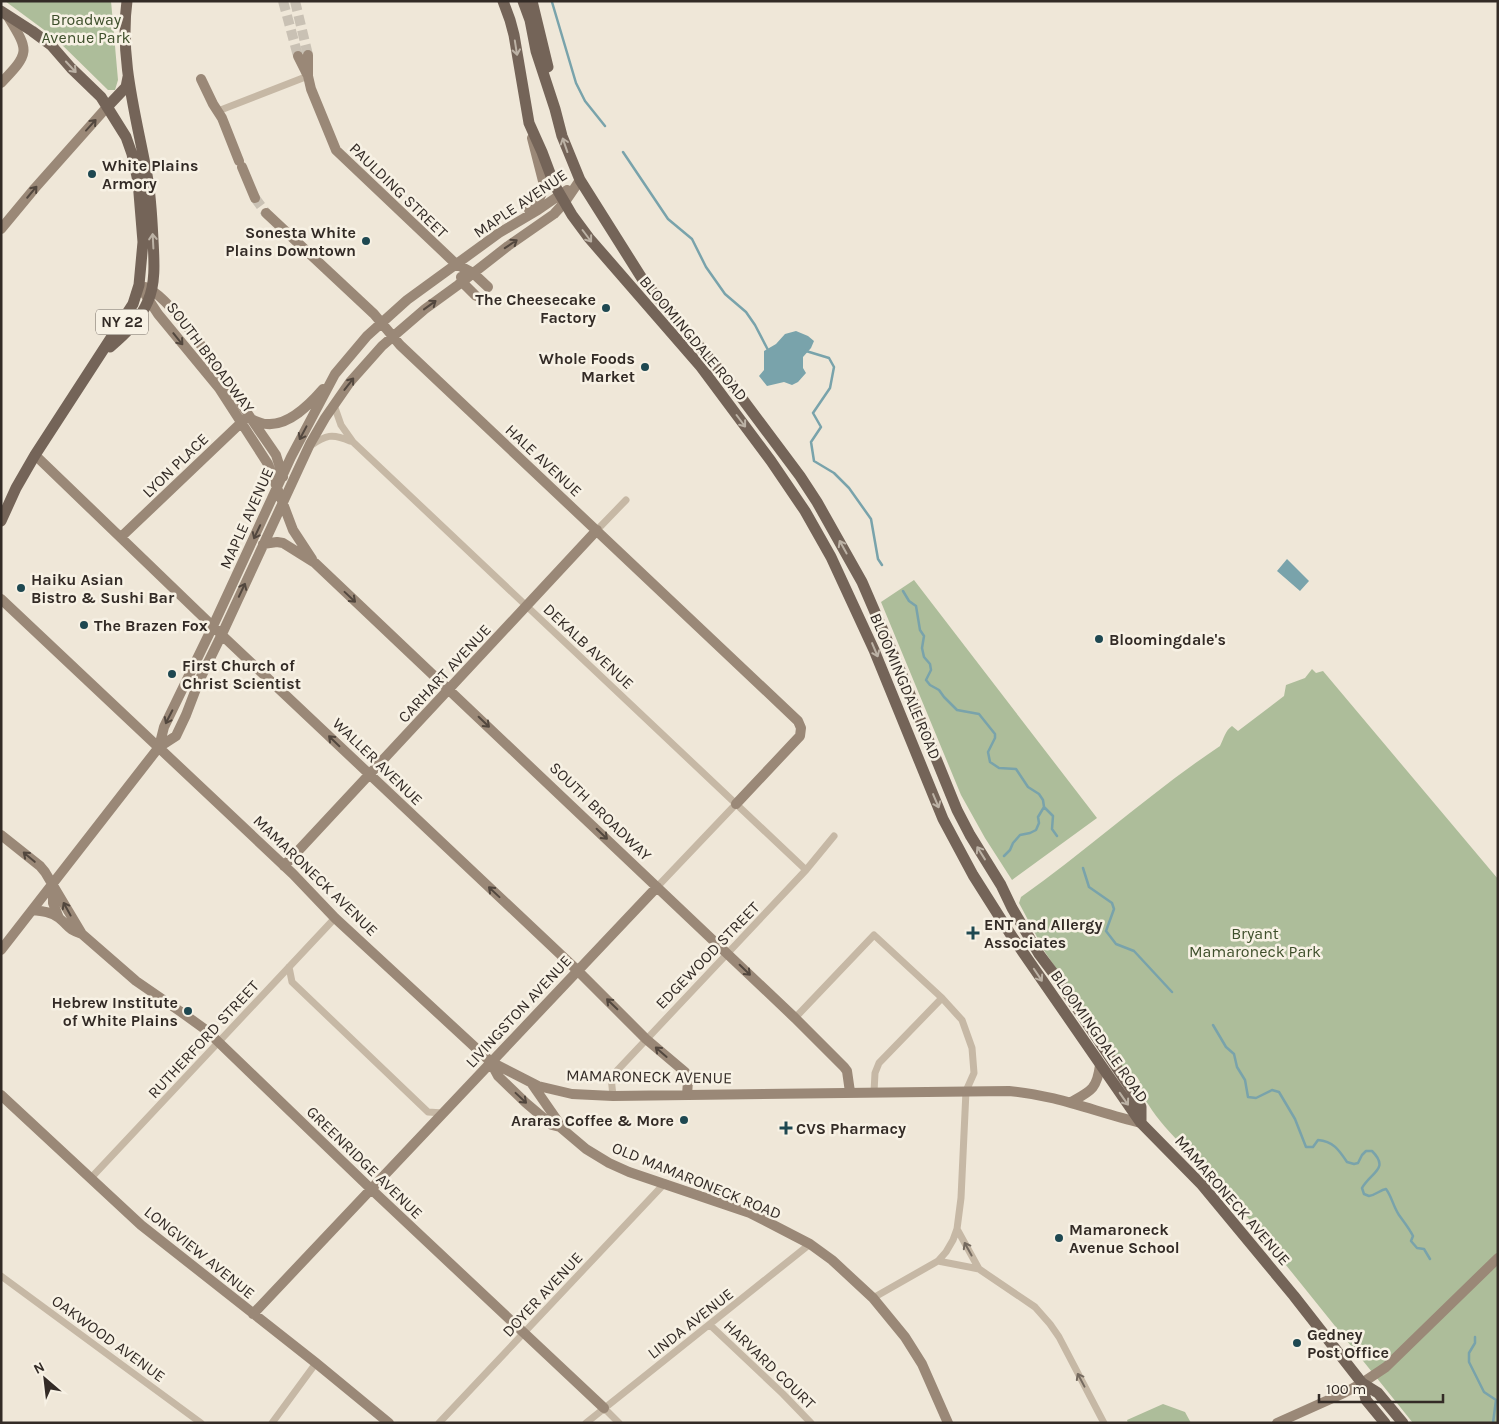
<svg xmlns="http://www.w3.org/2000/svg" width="1499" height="1424" font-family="Karla,sans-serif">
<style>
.green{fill:#adbd9a}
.water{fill:#79a3ab}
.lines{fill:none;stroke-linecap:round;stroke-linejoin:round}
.stream{stroke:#79a3ab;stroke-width:2.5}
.secondary-tunnel{stroke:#c9c1b4;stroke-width:10;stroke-dasharray:10 5;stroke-linecap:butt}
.street{stroke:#c6b8a5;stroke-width:7}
.secondary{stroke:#9a8877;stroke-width:10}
.primary{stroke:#746458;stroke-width:11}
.oneway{stroke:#bcb2a5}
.oneway2{stroke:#52473e}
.oneway3{stroke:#756a5f}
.poi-dot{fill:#1e4851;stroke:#f7f1e4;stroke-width:2}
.labels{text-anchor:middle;stroke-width:5;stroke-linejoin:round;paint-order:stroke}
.shield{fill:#f7f1e4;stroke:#6e665f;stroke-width:1}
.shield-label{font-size:15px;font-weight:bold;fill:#332b26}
.park-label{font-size:16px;fill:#3e4f2b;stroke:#f7f1e4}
.poi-label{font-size:16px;font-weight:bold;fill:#332b26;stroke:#f7f1e4;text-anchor:start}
.street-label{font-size:16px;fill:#332b26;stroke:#f7f1e4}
</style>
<rect width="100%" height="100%" fill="#efe7d8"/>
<path class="green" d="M5,1H111L118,80L115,90H108L55,38Z
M914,580L1097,818L1012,880L985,838L961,795L881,602Z
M1312,669L1316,673L1323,671L1498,879V1423H1413L1224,1188C1200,1160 1168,1136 1148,1104C1144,1097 1137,1097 1137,1085L1140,1082L1137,1077L1131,1079L1129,1077L1045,952L1019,903L1021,897C1089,849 1151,792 1220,746C1224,738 1225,731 1232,726L1238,731L1284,696L1286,685L1305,678Z
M1163,1404L1185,1412L1191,1423H1128L1127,1420Z"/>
<path class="water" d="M796,331L808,336L814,341L811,348L803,357V368L806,373L798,382L792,385L784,382L767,386L759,376L764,370V351L776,344L785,334Z
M1287,559L1309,581L1300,591L1277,571Z"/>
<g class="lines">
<path class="stream" d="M552,2L576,83L585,101L605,126
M623,152L668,219L692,239L706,267L725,294L746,312L755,325L768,350
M806,351L829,358L834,367L830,388L813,413L821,427L811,442L814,461L834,473L849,488L871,519L878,559L882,565
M903,591L909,601L916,606L920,630L924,636L922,648L924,657L930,664L931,670L926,680L930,685L939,690L944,697L957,710L979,714L995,734V738L988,752L990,762L999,768L1016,769L1028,787L1039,794L1043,800L1044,807L1053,816L1052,829L1057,836
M1004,856L1010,850L1013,843L1020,835L1030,833L1036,830L1039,823L1038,817L1044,807
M1083,868L1089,887L1112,903L1114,909L1106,931L1116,944L1134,951L1172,992
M1213,1025L1226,1047L1234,1054L1237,1067L1245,1080L1248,1097L1256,1098L1272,1090L1279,1092L1295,1119L1306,1147H1313L1318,1140C1333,1141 1339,1150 1347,1162L1354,1164L1358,1163L1362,1155L1366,1151H1372C1390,1169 1371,1172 1362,1188L1364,1194L1369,1196C1376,1195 1380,1190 1386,1189C1392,1197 1393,1206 1399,1215C1404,1222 1409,1228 1413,1236L1411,1241L1417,1248L1424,1249L1430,1259
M1475,1337V1343L1469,1353V1362L1484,1392L1496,1400L1493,1423"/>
<path class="secondary-tunnel" d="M283,1L298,56
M295,1L308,55
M255,198L266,213"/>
<path class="street" d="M218,111L308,76
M334,405L341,425L353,442L806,870
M310,446C326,435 332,433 350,441
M597,530L626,500
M657,887L736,804
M289,967L292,982L428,1112L443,1113
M795,1018L874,935L942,998L962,1020L972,1048L974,1073L966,1091L961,1198L957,1229L953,1240L946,1252L938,1261L873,1298
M874,1092L875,1073L879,1063L942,998
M613,1096L611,1077L806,870L834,836
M90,1179L335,918
M957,1229L979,1269
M938,1261L979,1269L1035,1307L1050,1324L1059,1337L1104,1423
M1,1276L201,1423
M710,1325L783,1394L811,1423
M604,1408L619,1423
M272,1423L316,1363
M439,1423L665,1183
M586,1423L810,1244"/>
<path class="secondary" d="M308,55V76L311,89L336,150L456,264L473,273L488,287
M298,56L307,74
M201,79L213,104L222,118L239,161
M1,83C31,52 29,51 7,15
M242,167L255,198
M529,210C538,202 542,196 544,185L532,138
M266,213L374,314L400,345L798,721L801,728L800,736L736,804
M1,229L35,188L107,107
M461,277L462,282L476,296
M139,285L158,314L219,388L268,464L293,530L312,559
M145,287C174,297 232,391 252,420C260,432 268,443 276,455L283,477
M251,419C256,421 261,424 267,424C289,426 310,404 323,389
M35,455L226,639L577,970L646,1039L685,1072L688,1081L687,1095
M121,537L245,419
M263,544L277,542L283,543L315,563L795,1018L844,1067L847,1071L850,1092
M1,599L293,874L335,918L491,1062L538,1086L572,1094L613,1096L1009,1091C1057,1095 1095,1112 1141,1123
M159,747L164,727L213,626L291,457L335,374L367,336L407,300L499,233L538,210L567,190
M1,835L40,866L45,872L82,934L136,981L181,1012L206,1030L371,1189L604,1408
M284,866L597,530
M53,887V903L59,918
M32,910C42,911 52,912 59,918C70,927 67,929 82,934
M1,950L159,747L176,736L186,715L199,681L222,634L310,444L325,418L350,382L382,346L425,309L458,285L508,246L554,214L565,202L580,180
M491,1063L498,1076L526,1103L552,1125L560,1127L586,1149L609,1163L629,1172L750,1213L810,1244L832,1260L873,1298L905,1337L922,1364L948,1423
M532,1084L557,1120L560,1127
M1,1095L141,1225L316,1363L389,1423
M1071,1102C1091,1091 1097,1089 1100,1065
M253,1314L657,887
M1277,1423L1344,1393L1362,1383L1386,1367L1498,1258"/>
<path class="primary" d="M503,1L510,20L514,35L529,123L542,152L554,184L572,215L589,238L701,367L771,461L805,511L831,557L874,650L943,819L973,875L1011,935L1141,1123L1202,1185L1294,1296L1362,1383L1378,1393L1403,1423
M523,1L530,20L536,51L555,109L562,136L580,180L643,280L729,381L800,476L817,502L862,582L900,670L957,810L970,835L1001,885L1012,908L1039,954L1057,978L1135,1095L1141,1107V1123
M532,1L548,67
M1,11L32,31L51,45L71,68L101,97L126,137L132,154L138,181L143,242L139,285L133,304L35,455L16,488L1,521
M107,107L126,87L128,77
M110,347C125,334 140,320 148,301C156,283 154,259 153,240C152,219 151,196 147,175C137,119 119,59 127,1
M1362,1383L1366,1400L1385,1423"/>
</g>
<defs><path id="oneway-shaft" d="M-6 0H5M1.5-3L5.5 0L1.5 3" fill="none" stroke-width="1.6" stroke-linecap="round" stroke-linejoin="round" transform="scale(1.25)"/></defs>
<g class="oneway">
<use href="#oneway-shaft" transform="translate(516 48) rotate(81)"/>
<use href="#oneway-shaft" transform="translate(71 67) rotate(47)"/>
<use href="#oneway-shaft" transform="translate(565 145) rotate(-109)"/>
<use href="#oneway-shaft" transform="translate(587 236) rotate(53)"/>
<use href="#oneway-shaft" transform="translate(153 241) rotate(-93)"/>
<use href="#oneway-shaft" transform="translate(741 421) rotate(53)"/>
<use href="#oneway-shaft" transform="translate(843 547) rotate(-119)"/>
<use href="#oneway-shaft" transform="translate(875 650) rotate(67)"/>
<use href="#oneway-shaft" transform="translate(936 801) rotate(67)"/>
<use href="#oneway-shaft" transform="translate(981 853) rotate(-122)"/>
<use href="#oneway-shaft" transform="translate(1038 975) rotate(56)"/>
<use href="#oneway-shaft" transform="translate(1124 1099) rotate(55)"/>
</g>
<g class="oneway2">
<use href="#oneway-shaft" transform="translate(91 125) rotate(-48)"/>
<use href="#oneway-shaft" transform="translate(32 192) rotate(-50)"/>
<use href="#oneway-shaft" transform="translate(511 244) rotate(-34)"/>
<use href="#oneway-shaft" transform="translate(430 305) rotate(-36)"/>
<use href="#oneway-shaft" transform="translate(178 339) rotate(51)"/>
<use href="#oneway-shaft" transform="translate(349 384) rotate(-52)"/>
<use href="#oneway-shaft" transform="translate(303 433) rotate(118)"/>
<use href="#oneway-shaft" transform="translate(257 532) rotate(115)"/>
<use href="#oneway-shaft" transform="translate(242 590) rotate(-65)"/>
<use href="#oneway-shaft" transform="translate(350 597) rotate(43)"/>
<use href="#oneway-shaft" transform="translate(169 717) rotate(117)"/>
<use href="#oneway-shaft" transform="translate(484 722) rotate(44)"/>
<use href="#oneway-shaft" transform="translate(334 741) rotate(-136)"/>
<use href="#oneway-shaft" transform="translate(602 834) rotate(44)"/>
<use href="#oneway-shaft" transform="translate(29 857) rotate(-140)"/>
<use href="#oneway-shaft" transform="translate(494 892) rotate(-137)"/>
<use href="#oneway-shaft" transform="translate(67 909) rotate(-119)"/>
<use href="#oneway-shaft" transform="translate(745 970) rotate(44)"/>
<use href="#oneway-shaft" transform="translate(612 1004) rotate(-136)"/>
<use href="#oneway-shaft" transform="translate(661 1052) rotate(-139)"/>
<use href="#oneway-shaft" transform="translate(521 1098) rotate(43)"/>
</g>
<g class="oneway3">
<use href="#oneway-shaft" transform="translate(968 1249) rotate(-119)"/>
<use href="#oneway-shaft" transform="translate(1081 1380) rotate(-118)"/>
</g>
<g class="poi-dot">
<circle cx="92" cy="174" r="5"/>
<circle cx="366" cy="241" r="5"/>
<circle cx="606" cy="308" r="5"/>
<circle cx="645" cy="367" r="5"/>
<circle cx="21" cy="588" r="5"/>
<circle cx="84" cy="625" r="5"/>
<circle cx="1099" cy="639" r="5"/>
<circle cx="172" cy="674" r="5"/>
<path d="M970.5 925.5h5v5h5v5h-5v5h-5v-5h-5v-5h5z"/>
<circle cx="188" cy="1011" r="5"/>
<circle cx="684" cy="1120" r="5"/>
<path d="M783.5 1120.5h5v5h5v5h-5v5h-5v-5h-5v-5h5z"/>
<circle cx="1059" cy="1238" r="5"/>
<circle cx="1297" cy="1343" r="5"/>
</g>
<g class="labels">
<rect class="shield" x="96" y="309.5" width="52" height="25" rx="4"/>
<g class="shield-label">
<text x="122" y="327">NY 22</text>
</g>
<g class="park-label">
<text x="86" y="25">Broadway<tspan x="86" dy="18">Avenue Park</tspan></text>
<text x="1255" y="939">Bryant<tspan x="1255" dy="18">Mamaroneck Park</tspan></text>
</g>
<g class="poi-label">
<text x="102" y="171">White Plains<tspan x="102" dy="18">Armory</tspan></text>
<text x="356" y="238" text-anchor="end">Sonesta White<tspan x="356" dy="18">Plains Downtown</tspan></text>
<text x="596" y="305" text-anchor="end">The Cheesecake<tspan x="596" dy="18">Factory</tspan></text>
<text x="635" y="364" text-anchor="end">Whole Foods<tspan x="635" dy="18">Market</tspan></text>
<text x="31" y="585">Haiku Asian<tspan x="31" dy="18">Bistro &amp; Sushi Bar</tspan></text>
<text x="94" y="631">The Brazen Fox</text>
<text x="1109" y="645">Bloomingdale's</text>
<text x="182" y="671">First Church of<tspan x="182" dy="18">Christ Scientist</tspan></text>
<text x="984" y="930">ENT and Allergy<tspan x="984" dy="18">Associates</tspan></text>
<text x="178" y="1008" text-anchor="end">Hebrew Institute<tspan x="178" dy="18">of White Plains</tspan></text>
<text x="674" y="1126" text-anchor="end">Araras Coffee &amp; More</text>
<text x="796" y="1134">CVS Pharmacy</text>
<text x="1069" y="1235">Mamaroneck<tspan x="1069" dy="18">Avenue School</tspan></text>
<text x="1307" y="1340">Gedney<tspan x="1307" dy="18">Post Office</tspan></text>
</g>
<g class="street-label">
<text transform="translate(399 190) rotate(44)" y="6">PAULDING STREET</text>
<text transform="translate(520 203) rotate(-34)" y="6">MAPLE AVENUE</text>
<text transform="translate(694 338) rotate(50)" y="6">BLOOMINGDALE ROAD</text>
<text transform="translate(211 357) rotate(53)" y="6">SOUTH BROADWAY</text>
<text transform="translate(544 460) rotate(43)" y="6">HALE AVENUE</text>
<text transform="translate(175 465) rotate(-44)" y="6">LYON PLACE</text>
<text transform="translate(246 518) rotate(-66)" y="6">MAPLE AVENUE</text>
<text transform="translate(589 646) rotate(43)" y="6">DEKALB AVENUE</text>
<text transform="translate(444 673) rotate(-47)" y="6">CARHART AVENUE</text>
<text transform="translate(906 686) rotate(67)" y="6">BLOOMINGDALE ROAD</text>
<text transform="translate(378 761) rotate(44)" y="6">WALLER AVENUE</text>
<text transform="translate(601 811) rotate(44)" y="6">SOUTH BROADWAY</text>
<text transform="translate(316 875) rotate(44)" y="6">MAMARONECK AVENUE</text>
<text transform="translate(707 955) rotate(-46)" y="6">EDGEWOOD STREET</text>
<text transform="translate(518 1011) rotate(-47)" y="6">LIVINGSTON AVENUE</text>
<text transform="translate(1100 1036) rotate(55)" y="6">BLOOMINGDALE ROAD</text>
<text transform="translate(203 1039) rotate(-47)" y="6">RUTHERFORD STREET</text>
<text transform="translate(649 1076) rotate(1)" y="6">MAMARONECK AVENUE</text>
<text transform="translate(365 1162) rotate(44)" y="6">GREENRIDGE AVENUE</text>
<text transform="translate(697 1180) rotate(22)" y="6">OLD MAMARONECK ROAD</text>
<text transform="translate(1233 1200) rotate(49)" y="6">MAMARONECK AVENUE</text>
<text transform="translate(200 1252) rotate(39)" y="6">LONGVIEW AVENUE</text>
<text transform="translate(542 1294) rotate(-47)" y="6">DOYER AVENUE</text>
<text transform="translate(690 1323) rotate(-38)" y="6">LINDA AVENUE</text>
<text transform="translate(109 1338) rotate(36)" y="6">OAKWOOD AVENUE</text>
<text transform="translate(770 1364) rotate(44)" y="6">HARVARD COURT</text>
</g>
</g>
<rect width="1499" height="1424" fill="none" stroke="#332b26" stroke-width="5"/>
<g transform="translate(45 1379) rotate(332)" stroke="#f7f1e4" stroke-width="4" paint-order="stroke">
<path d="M0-4L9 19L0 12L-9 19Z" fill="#332b26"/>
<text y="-8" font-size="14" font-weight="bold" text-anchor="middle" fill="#332b26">N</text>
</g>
<path d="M1319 1394v8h124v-8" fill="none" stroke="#332b26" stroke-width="2.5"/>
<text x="1326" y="1394" font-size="15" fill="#332b26" stroke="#f7f1e4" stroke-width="4" paint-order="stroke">100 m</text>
</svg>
